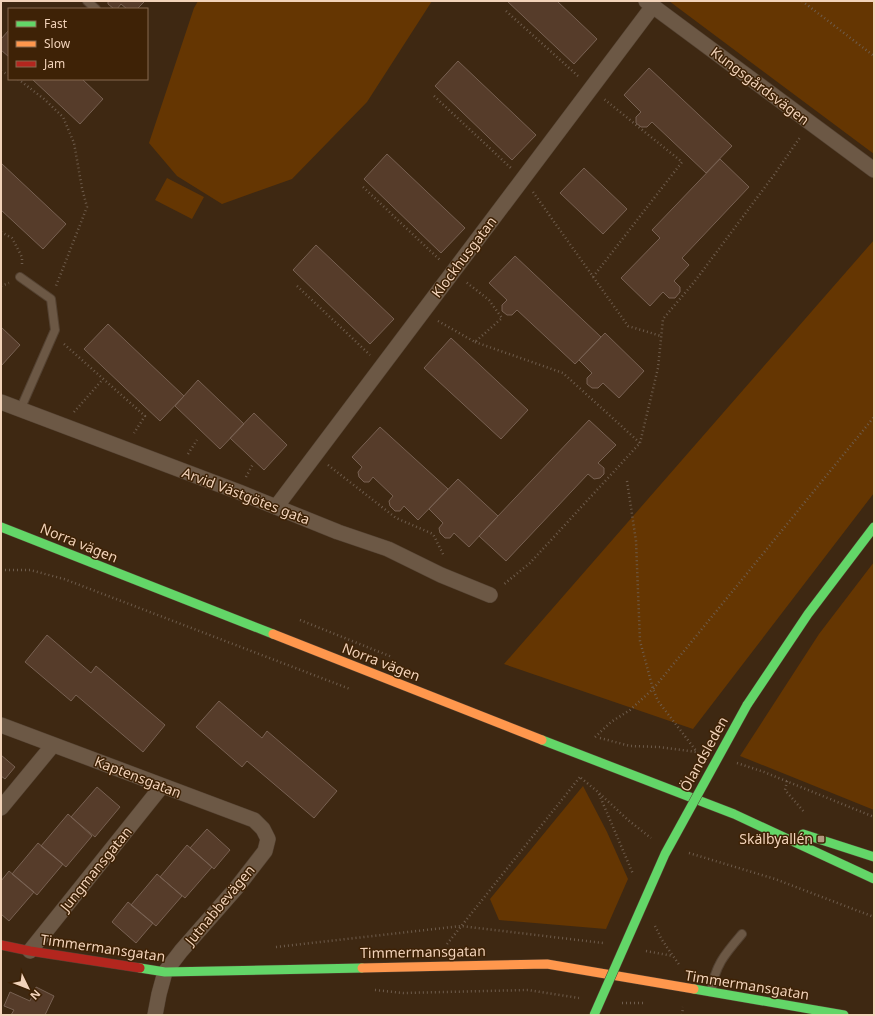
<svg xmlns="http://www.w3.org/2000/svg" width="875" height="1016" font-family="'Noto Sans',sans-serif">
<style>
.green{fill:#653602}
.building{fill:#563c2a;stroke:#786152}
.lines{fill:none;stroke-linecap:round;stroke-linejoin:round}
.lane-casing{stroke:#544232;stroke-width:10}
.street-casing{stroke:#544232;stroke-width:16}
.fast-casing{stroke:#544232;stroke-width:10}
.slow-casing{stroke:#544232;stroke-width:10}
.jam-casing{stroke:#544232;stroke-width:10}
.path{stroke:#6e5c4c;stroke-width:2.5;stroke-dasharray:1 3;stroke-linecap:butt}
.lane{stroke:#6c5845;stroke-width:8}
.street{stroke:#6c5845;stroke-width:15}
.fast{stroke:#63d668;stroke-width:9}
.slow{stroke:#ff974d;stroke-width:9}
.jam{stroke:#b3261e;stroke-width:9}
.fast-bridge-casing{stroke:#544232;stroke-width:10;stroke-linecap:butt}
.fast-bridge{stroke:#63d668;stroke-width:9}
.poi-dot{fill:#b3977f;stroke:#3e2206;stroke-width:1.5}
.labels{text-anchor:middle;stroke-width:3;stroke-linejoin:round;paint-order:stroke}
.street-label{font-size:14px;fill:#f2d3ba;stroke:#3e2206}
.poi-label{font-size:14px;fill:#f2d3ba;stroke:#3e2206;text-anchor:end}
</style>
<rect width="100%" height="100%" fill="#3e2812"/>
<path class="green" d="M198,1H432L367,102L292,179L222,204L177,176L149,143L194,8Z
M669,1H874V154Z
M167,178L204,197L192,219L155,200Z
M874,240V493L693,729L504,664Z
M874,562V810L740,756L819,634Z
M583,786L607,832L628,879L606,929L499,920L490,899Z"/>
<path class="building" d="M108,1H145L137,9H127L121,4L117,9H114L108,4Z
M507,1H557L597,39L574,64Z
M9,30V57L1,50V39Z
M458,61L536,135L512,160L435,86Z
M649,68L732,146L706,173L652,122L647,127H641L636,123V117L641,112L624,95Z
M32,79H82L103,99L80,124Z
M387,154L465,228L441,253L364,179Z
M720,159L749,187L682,258L689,265L674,281L680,287V292L675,298H669L663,292L650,306L621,278L660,238L652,230Z
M1,163L66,224L43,249L1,210Z
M584,168L627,209L603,234L560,193Z
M316,245L394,319L370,344L293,270Z
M515,256L601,337L575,364L517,310L512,315H507L502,311V305L507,300L489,283Z
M108,324L184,396L160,421L84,349Z
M1,327L20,345L1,366Z
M605,333L644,371L619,398L603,383L598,388H592L587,384V378L592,373L579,360Z
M451,338L528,410L501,439L424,368Z
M198,380L244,424L220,449L175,406Z
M254,413L287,445L264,470L230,438Z
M589,420L616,445L598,463L604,468V474L600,478L594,479L588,474L506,561L479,536Z
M380,427L448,489L418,520L404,506L400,511H395L390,506L389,501L393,496L373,477L369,482H364L359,477L358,472L362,467L352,457Z
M458,479L498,516L469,547L454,533L450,538H445L440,533L439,528L443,523L429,509Z
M47,635L91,673L96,666L165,725L143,752L76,695L71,701L25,662Z
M219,701L262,738L267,731L337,791L314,818L247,761L242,767L196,727Z
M1,755L15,767L5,779L1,776Z
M97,787L120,807L95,837L71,817Z
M68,814L92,836L66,867L41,846Z
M207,829L230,850L214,869L190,848Z
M38,843L63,864L37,895L12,874Z
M187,845L212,867L185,898L160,877Z
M9,871L34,892L9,921L1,914V881Z
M157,874L182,896L156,926L131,905Z
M128,902L153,923L136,943L112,922Z
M36,987L54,996L45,1015H11L14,1010L4,1006L10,992L30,1001Z"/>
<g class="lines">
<g class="lane-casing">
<path id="lane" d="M87,1L96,9
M20,277L51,299L55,330L20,410
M711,992C715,965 725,954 742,934"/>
</g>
<g class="street-casing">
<path id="street" d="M646,1L874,170
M1,402L239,492L338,532L388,549L441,575L490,595
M276,507L653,6
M1,725L254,820L263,829L268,839L265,851L238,886L181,951L165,972L159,994L155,1015
M1,808L53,745
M30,951L162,786"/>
</g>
<g class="fast-casing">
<path id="fast" d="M1,527L273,634
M747,705L808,614L874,527
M542,740L734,814L874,879
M803,834L874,857
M140,968L165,972L362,968
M694,989L844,1015"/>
</g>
<g class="slow-casing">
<path id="slow" d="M273,634L542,740
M362,968L547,964L694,989"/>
</g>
<g class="jam-casing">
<path id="jam" d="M1,945L30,951L140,968"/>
</g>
<path class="path" d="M802,1L874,56
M506,11L578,76
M1,71L9,75
M18,79L44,99L63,117L74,143L82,188L87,207L56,286
M434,96L511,168
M363,187L441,261
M533,192L628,326L661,336
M1,232L12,238L22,257V264
M593,277L682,162L604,99
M1,286L9,283
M297,286L370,355
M438,321L475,342L502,318L489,300L466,282
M475,342L563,373L640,443L530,563L503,585
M64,344L145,416L134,433
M74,412L103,379
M640,443L658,368L663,319L695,281L774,175L801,136
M188,454L197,440
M328,465L396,518L433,534L444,556
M246,477L253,464
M627,481L636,541L640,641L653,689L658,701L697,752
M1,570H30L64,579L350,689
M300,620L392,657
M595,737L611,722L630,710L654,688L874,417
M600,738L630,746L659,747L697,752
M737,763L764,772L874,817
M581,778L598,792L628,820L651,838
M787,781L785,790L805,813
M599,794L633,874
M689,853L775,879L874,917
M655,926L662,940L680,966
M447,944L580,777
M276,947L461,926L603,943
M646,951L673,956
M375,990L403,993L528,990L579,998
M622,1003H643
M682,1015L683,1007"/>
<use href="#lane" class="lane"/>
<use href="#street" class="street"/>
<use href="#fast" class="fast"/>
<use href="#slow" class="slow"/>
<use href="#jam" class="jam"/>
<g class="fast-bridge-casing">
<path id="fast-bridge" d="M594,1015L665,854L747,705"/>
</g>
<use href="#fast-bridge" class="fast-bridge"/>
</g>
<rect class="poi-dot" x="817" y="835" width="8" height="8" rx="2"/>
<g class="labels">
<g class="street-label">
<text transform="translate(760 86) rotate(37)" y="5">Kungsgårdsvägen</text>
<text transform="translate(464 257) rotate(-53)" y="5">Klockhusgatan</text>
<text transform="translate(246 496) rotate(21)" y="5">Arvid Västgötes gata</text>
<text transform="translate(79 543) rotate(22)" y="5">Norra vägen</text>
<text transform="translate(381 662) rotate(21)" y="5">Norra vägen</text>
<text transform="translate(704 754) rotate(-61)" y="5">Ölandsleden</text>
<text transform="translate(138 777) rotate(21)" y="5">Kaptensgatan</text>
<text transform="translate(96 869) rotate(-51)" y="5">Jungmansgatan</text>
<text transform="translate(220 905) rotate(-50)" y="5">Jutnabbevägen</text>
<text transform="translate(103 948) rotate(8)" y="5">Timmermansgatan</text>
<text transform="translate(423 952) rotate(-1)" y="5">Timmermansgatan</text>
<text transform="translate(747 985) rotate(9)" y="5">Timmermansgatan</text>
</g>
<g class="poi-label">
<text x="813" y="844">Skälbyallén</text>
</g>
</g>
<rect width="875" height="1016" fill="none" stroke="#f2d3ba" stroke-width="4"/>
<rect x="8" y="8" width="140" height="72" fill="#3e2206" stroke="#86694e"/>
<rect x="16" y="21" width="20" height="6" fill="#63d668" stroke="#86694e"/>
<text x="44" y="28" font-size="12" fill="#f2d3ba">Fast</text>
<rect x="16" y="41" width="20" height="6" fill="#ff974d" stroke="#86694e"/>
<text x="44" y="48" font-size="12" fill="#f2d3ba">Slow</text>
<rect x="16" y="61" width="20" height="6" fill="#b3261e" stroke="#86694e"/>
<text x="44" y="68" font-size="12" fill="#f2d3ba">Jam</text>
<g transform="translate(28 988) rotate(133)" stroke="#3e2206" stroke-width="3" paint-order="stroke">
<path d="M0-3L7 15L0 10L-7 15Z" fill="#f2d3ba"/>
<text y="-6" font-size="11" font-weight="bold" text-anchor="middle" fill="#f2d3ba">N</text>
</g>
</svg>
